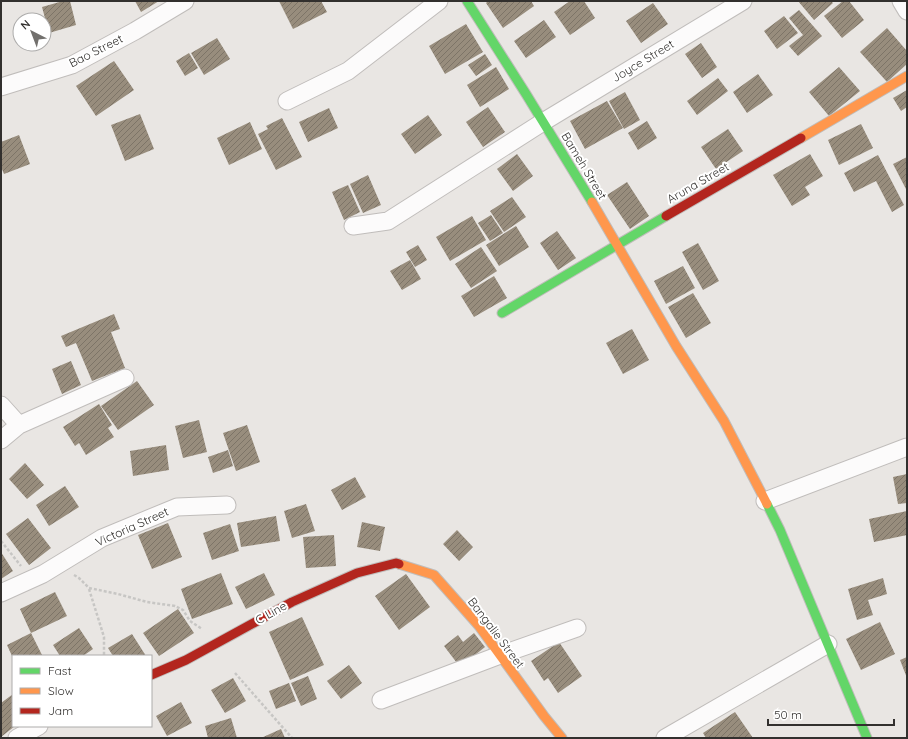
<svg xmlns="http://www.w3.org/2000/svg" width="908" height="739" font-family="Quicksand,sans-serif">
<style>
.building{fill:url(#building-hatch)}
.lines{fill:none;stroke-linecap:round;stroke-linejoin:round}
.street-casing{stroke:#c0bdbb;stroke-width:19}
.fast-casing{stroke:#c0bdbb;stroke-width:11}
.slow-casing{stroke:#c0bdbb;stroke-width:11}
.jam-casing{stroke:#c0bdbb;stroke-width:11}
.path{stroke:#c7c6c4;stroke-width:2.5;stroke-dasharray:3 2;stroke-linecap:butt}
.street{stroke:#fcfbfb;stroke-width:17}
.fast{stroke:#63d668;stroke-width:9}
.slow{stroke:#ff974d;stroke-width:9}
.jam{stroke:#b3261e;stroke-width:9}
.labels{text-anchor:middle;stroke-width:4;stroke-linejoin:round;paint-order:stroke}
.street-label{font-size:12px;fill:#32302e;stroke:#fff}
</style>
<defs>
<pattern id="building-hatch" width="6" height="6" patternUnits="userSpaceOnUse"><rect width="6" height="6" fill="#988d7d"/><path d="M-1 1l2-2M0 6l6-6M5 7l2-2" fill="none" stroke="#7d7467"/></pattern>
</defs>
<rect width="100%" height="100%" fill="#e9e6e3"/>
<path class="building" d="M63,1H70L76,25L49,33L42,7Z
M135,1H159L141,12Z
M279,1H321L327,12L293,29Z
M488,1H531L534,6L503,28L486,3Z
M570,1H584L595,18L570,35L554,12Z
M798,1H831L833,3L814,20Z
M843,1H849L864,20L842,38L824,16Z
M653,3L668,24L641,43L626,21Z
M799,10L822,36L798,56L789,46L803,35L789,18Z
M784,16L798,33L777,49L764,31Z
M544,20L556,37L526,58L514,41Z
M466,24L483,52L445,74L429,46Z
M887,28L907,51V64L887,82L860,52Z
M217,38L230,59L204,75L191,53Z
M701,43L717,67L702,78L685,54Z
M189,53L198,68L185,76L176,61Z
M485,54L492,65L476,76L468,65Z
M114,61L134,90L96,116L76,86Z
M496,67L509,89L480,107L467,85Z
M839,67L860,91L829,116L809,92Z
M758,74L773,95L747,113L733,92Z
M718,78L728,91L697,115L687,101Z
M907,90V107L901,111L893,98Z
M625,92L640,120L624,129L609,101Z
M607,101L623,128L585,149L570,121Z
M488,107L505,132L483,147L466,122Z
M329,108L338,128L308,142L299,122Z
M140,114L154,149L125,161L111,125Z
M428,115L442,135L415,154L401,134Z
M282,118L302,157L276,170L258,134L268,129L266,126Z
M647,121L657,138L638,150L628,133Z
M250,122L262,149L229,165L217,138Z
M861,124L873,148L839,165L828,140Z
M728,129L743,151L716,169L701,147Z
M19,135L30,164L4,174L1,167V142Z
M517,154L533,176L513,191L497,169Z
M810,154L823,176L805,187L810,195L792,206L773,175Z
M878,155L904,205L892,212L876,181L854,192L844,173Z
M907,157V191L893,164Z
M368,175L381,205L363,213L350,184Z
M627,182L649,216L630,229L607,195Z
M348,185L360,212L344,220L332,192Z
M512,197L526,217L504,232L490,211Z
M491,215L503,233L490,241L478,223Z
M472,216L486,240L450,261L436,237Z
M516,226L529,247L499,266L486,245Z
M557,231L576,258L558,270L540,243Z
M698,243L719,281L703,290L682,252Z
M418,245L427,260L415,267L406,252Z
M481,247L497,271L471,288L455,264Z
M410,260L421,279L402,290L390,271Z
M683,266L695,288L666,304L654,281Z
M494,276L507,298L474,317L461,296Z
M693,293L711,323L686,338L668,307Z
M114,314L120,329L111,332L125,368L92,381L76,343L66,347L61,336Z
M632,329L649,360L623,374L606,343Z
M71,361L81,385L62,394L52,369Z
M137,381L154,405L118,430L101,406Z
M99,404L112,425L108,428L114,437L86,455L79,443L75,446L63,427Z
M199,420L207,452L183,458L175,426Z
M247,425L260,462L236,471L223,433Z
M166,445L169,470L133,476L130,451Z
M228,450L233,466L213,473L208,457Z
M25,463L44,485L27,499L9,479Z
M907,474V503L898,504L893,477Z
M355,477L366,497L342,510L331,490Z
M65,486L79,507L49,526L36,505Z
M306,504L315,531L292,538L284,511Z
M907,511V535L874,542L869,519Z
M276,516L280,541L241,547L237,523Z
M28,518L51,548L29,565L6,534Z
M362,522L385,527L380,551L357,547Z
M168,523L182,557L152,569L138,535Z
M230,524L239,551L212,560L203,533Z
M457,530L473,547L459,561L443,544Z
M334,535L336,566L306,568L303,537Z
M1,552L13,571L1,579Z
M221,573L233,604L192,619L181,589Z
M264,573L275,595L246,609L235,587Z
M406,574L430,607L399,630L375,596Z
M883,578L887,594L868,600L873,615L857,620L848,589Z
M55,592L67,616L31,633L20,609Z
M178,609L194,633L159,656L143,633Z
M302,617L324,665L290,680L269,632Z
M880,622L895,654L861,670L846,639Z
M79,628L93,649L83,656H60L53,645Z
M31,633L42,655L12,656L7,645Z
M474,633L485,647L460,667L444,646L458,635L463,642Z
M132,634L146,656H113L108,648Z
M559,642L582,676L558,693L548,678L544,681L531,661Z
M907,657V678L900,660Z
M349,665L362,683L341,699L327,681Z
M308,676L317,699L301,706L291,683Z
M233,678L246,701L225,713L211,690Z
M289,683L296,701L276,709L269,691Z
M13,694V726H15L1,737V703Z
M181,702L192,723L167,736L156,716Z
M735,712L753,738H706L703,733Z
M231,718L237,738H208L205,726Z
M281,729L285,738H261Z"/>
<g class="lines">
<g class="street-casing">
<path id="street" d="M901,1L907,11
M1,87L72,65L135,31L185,1
M287,101L348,71L439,1
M353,226L388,221L543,122L743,1
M1,405L19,425L1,440
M19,425L125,378
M765,501L907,447
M1,593L43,574L102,538L177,507L227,505
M381,700L500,655L577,628
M17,738L39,726
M665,738L828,644"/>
</g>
<g class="fast-casing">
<path id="fast" d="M467,1L526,94L592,202
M502,313L666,216
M767,504L780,530L867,738"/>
</g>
<g class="slow-casing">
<path id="slow" d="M801,138L907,76
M592,202L676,346L724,421L767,504
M399,564L434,575L479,626L544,716L562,738"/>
</g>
<g class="jam-casing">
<path id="jam" d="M666,216L801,138
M151,675L186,660L292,602L357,573L396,563L399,564"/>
</g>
<path class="path" d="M1,541L21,566
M74,575L79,578L89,588L118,594L147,602L175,606L183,610L190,621L202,629
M89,589L104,637V656
M235,673L292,738"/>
<use href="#street" class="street"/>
<use href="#fast" class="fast"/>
<use href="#slow" class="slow"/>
<use href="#jam" class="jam"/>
</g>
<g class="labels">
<g class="street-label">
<text transform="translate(96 51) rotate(-27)" y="4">Bao Street</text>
<text transform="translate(643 61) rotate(-31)" y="4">Joyce Street</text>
<text transform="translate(584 166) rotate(59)" y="4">Bameh Street</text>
<text transform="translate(698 183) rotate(-30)" y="4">Aruna Street</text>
<text transform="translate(132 527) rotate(-24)" y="4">Victoria Street</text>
<text transform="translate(271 613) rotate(-29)" y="4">C Line</text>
<text transform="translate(496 633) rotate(53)" y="4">Bangalie Street</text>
</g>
</g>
<rect width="908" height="739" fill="none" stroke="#32302e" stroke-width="4"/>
<rect x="12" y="655" width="140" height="72" fill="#ffffff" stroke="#adacab"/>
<rect x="20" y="668" width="20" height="6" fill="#63d668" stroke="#adacab"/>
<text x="48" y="675" font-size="12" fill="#32302e">Fast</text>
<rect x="20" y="688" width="20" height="6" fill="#ff974d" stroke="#adacab"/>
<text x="48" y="695" font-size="12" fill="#32302e">Slow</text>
<rect x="20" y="708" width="20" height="6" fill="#b3261e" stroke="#adacab"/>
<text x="48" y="715" font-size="12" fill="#32302e">Jam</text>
<g transform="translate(32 32) rotate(318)"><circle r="19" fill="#ffffff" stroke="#adacab"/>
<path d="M0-3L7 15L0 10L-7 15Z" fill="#72706d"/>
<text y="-6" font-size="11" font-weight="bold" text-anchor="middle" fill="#32302e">N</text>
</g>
<path d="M768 719v6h126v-6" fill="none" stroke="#32302e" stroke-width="2"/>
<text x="774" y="719" font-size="12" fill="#32302e" stroke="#ffffff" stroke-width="3" paint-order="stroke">50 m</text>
</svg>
